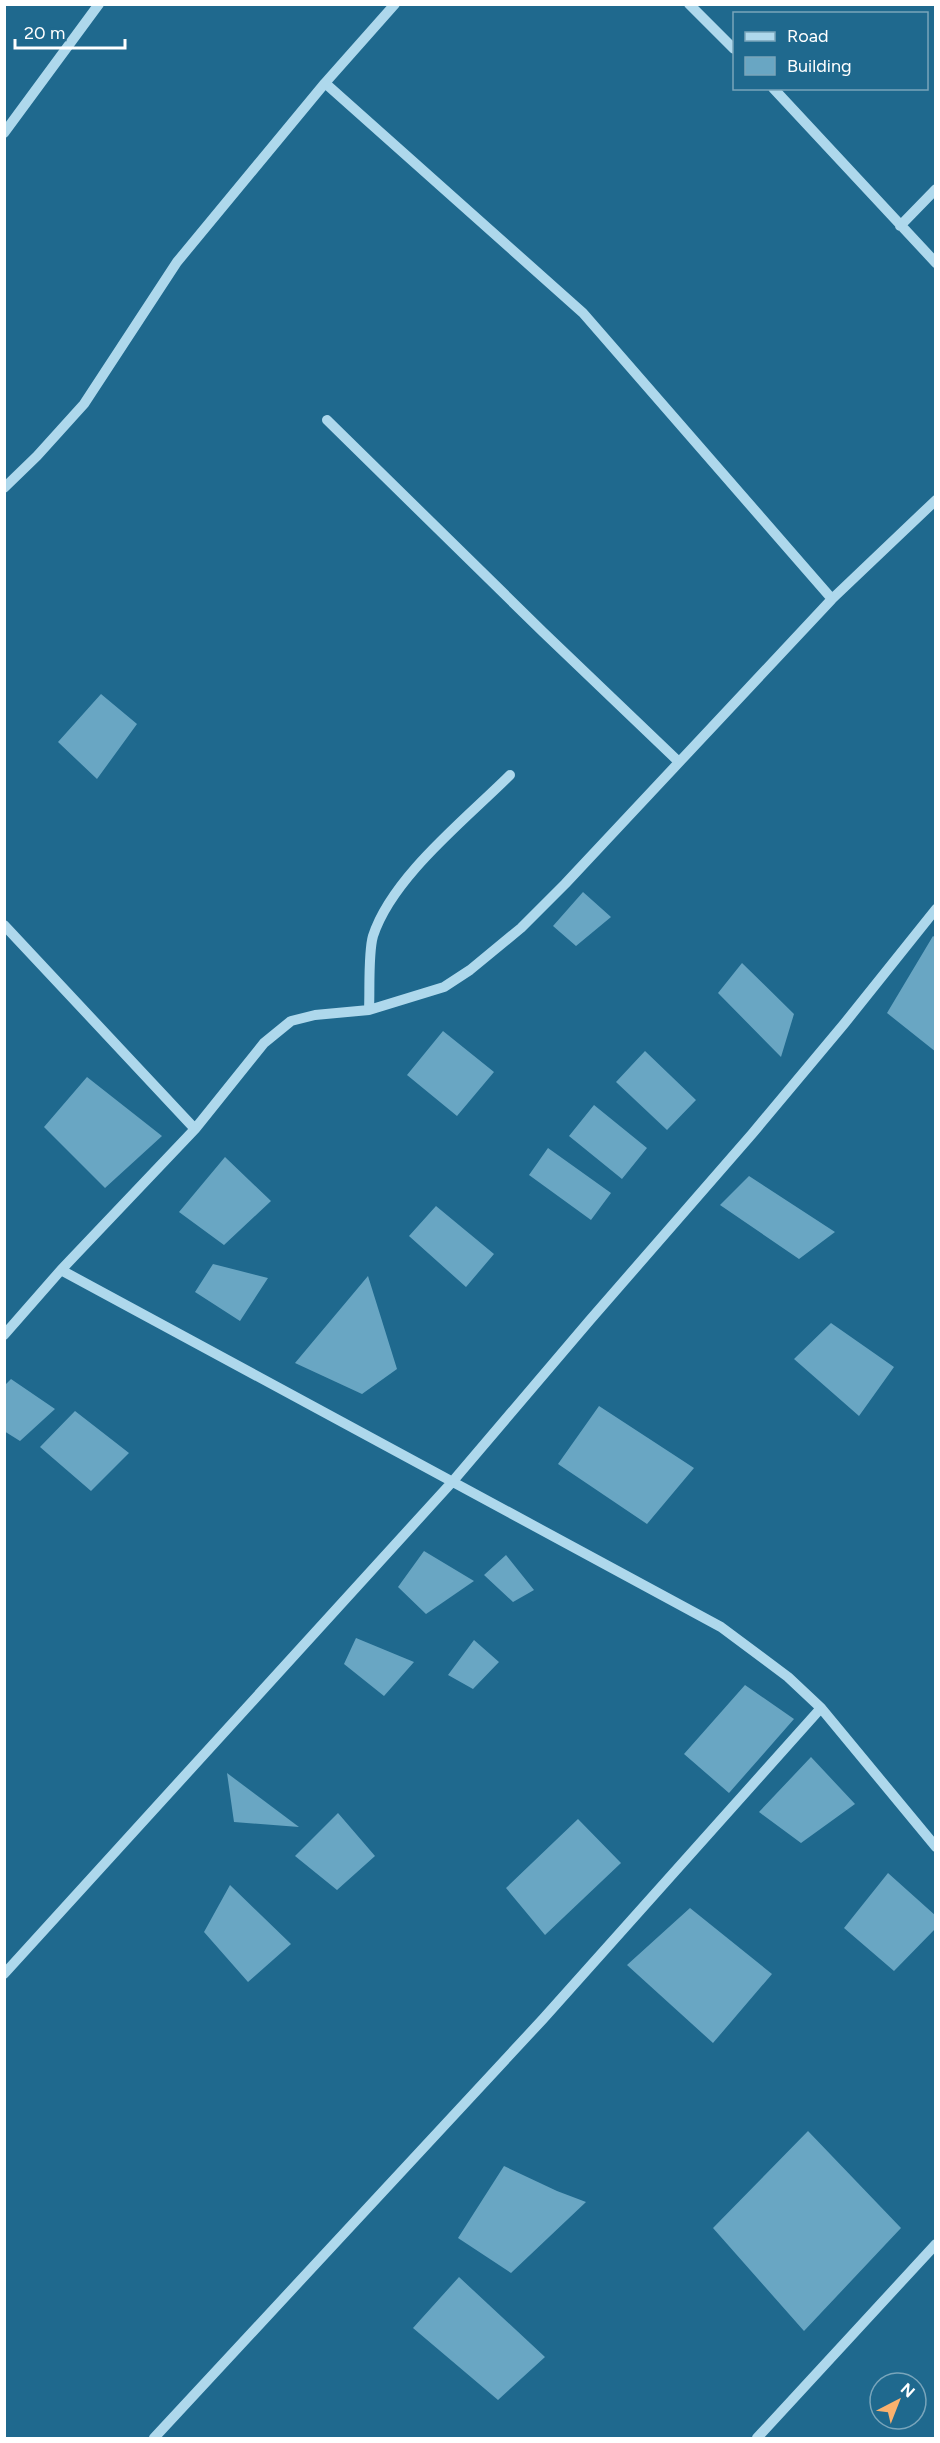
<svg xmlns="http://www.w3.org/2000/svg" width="940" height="2443" font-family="Figtree,sans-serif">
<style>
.building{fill:#69a6c3}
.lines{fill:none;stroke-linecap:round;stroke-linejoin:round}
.minor{stroke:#aed8ec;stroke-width:10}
</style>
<rect width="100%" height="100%" fill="#1f698e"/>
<path class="building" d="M101,694L137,724L97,779L58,742Z
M583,892L611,917L576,946L553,926Z
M933,936L936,938V1052L887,1013Z
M742,963L794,1014L781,1057L718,993Z
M443,1031L494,1072L457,1116L407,1075Z
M645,1051L696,1100L667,1130L616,1082Z
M87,1077L162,1136L105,1188L44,1127Z
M594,1105L647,1148L622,1179L569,1136Z
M548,1148L611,1193L591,1220L529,1175Z
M225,1157L271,1201L224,1245L179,1212Z
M749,1176L835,1232L799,1259L720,1205Z
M436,1206L494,1254L466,1287L409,1236Z
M213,1264L268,1278L240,1321L195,1292Z
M368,1276L397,1369L362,1394L295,1363Z
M831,1323L894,1367L859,1416L794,1359Z
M11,1379L55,1409L20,1441L4,1431V1386Z
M599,1406L694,1468L647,1524L558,1464Z
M75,1411L129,1453L91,1491L40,1447Z
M424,1551L474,1581L426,1614L398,1587Z
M506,1555L534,1590L513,1602L484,1575Z
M356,1638L414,1662L384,1696L344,1664Z
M474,1640L499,1662L473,1689L448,1675Z
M745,1685L794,1719L729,1793L684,1754Z
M811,1757L855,1804L801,1843L759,1812Z
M227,1773L299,1827L234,1822Z
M338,1813L375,1856L337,1890L295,1856Z
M578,1819L621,1863L545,1935L506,1888Z
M888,1873L936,1916V1928L894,1971L844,1928Z
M230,1885L291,1944L248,1982L204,1932Z
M690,1908L772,1974L713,2043L627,1965Z
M808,2131L901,2228L804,2331L713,2228Z
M504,2166L557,2191L586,2202L511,2273L458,2238Z
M459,2277L545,2357L498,2400L413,2328Z"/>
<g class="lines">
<path class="minor" d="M689,4L734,49
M325,83L583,313L832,599
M773,88L936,263
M4,133L99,4
M900,226L936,189
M327,420L543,632L679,762
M4,488L37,456L84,404L177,262L325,83L395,4
M4,925L195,1129
M369,1010C370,991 368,953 373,936C392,877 466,819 510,775
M61,1270L721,1627L788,1677L821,1708L936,1847
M4,1335L61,1270L195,1129L264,1043L291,1021L315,1015L369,1010L444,987L470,970L521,928L565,884L832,599L936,500
M4,1974L453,1481L590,1320L752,1134L844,1024L936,909
M154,2438L543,2019L821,1708
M757,2438L936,2244"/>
</g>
<rect width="940" height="2443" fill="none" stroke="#ffffff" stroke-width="12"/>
<rect x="733" y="12" width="195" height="78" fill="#1f698e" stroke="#79a5bb" stroke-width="1.5"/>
<rect x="745" y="32" width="30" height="9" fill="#aed8ec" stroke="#79a5bb" stroke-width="1.5"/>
<text x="787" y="42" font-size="18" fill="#ffffff">Road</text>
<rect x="745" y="57" width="30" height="18" fill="#69a6c3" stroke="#79a5bb" stroke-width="1.5"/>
<text x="787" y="72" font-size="18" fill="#ffffff">Building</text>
<g transform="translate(898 2401) rotate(42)"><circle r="28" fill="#1f698e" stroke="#79a5bb" stroke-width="1.5"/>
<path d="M0-4.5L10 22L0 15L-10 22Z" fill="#fab16e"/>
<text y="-9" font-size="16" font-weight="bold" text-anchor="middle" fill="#ffffff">N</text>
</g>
<path d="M15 39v9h110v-9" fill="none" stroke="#ffffff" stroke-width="3"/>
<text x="24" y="39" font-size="18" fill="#ffffff" stroke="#1f698e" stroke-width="4.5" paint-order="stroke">20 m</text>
</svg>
